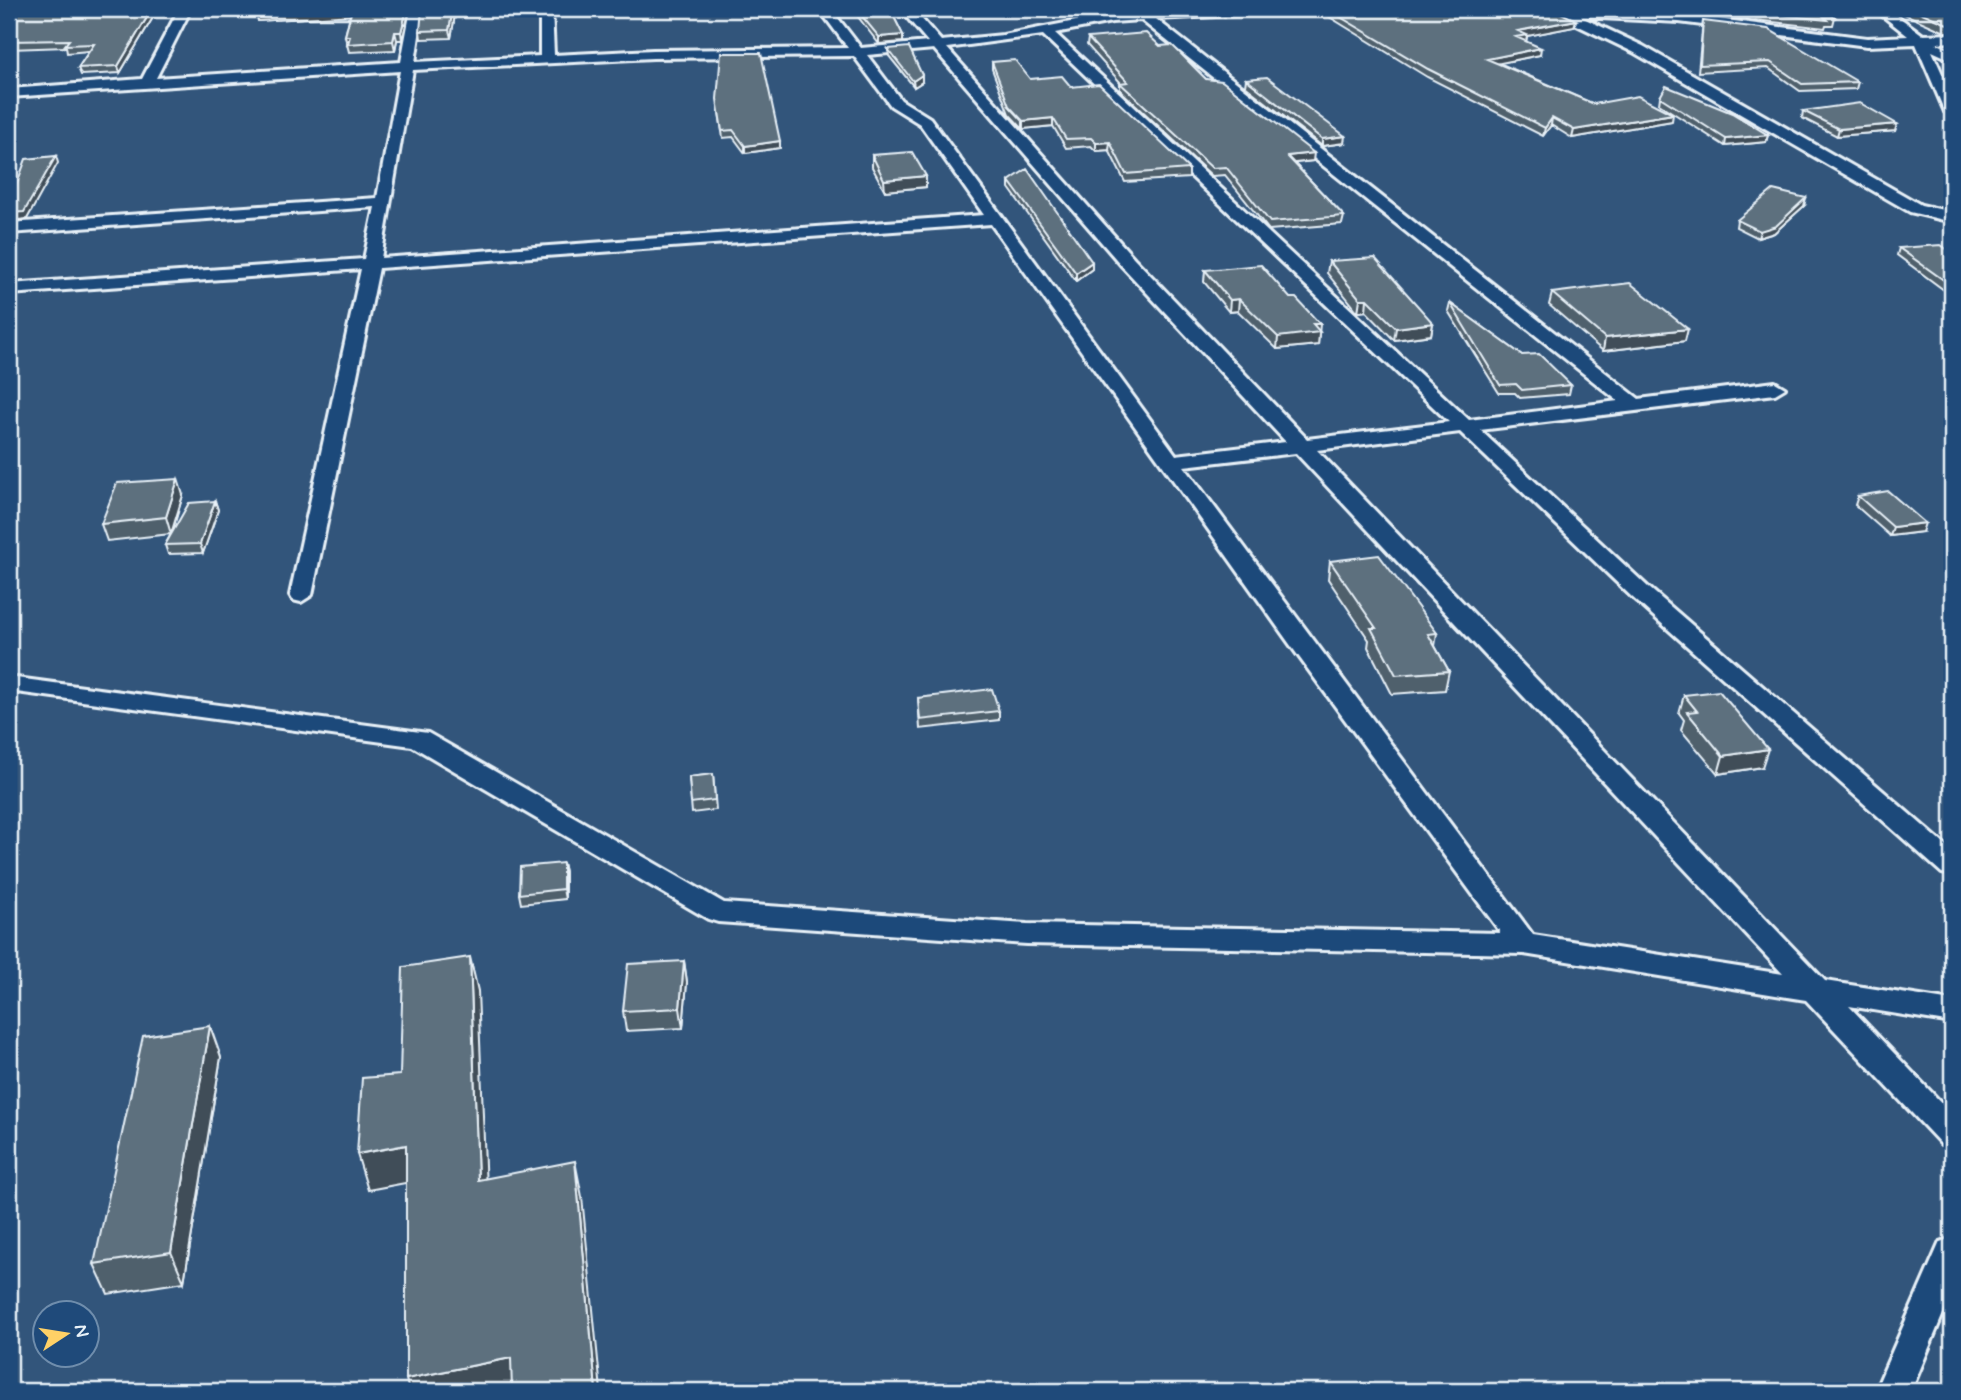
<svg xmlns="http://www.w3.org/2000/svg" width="1961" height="1400" font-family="Mynerve,sans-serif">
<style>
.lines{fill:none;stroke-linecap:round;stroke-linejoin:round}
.minor-casing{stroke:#e8f1f8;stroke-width:6}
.minor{fill:#1f4a7a;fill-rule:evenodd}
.wall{fill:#50606c;stroke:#e8f1f8;stroke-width:2}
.shaded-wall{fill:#414e58;stroke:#e8f1f8;stroke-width:2}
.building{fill:#5d707e;stroke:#e8f1f8;stroke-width:2}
</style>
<rect width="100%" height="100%" fill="#32557b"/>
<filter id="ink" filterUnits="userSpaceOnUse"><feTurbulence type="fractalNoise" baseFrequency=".0143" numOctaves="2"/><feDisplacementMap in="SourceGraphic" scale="14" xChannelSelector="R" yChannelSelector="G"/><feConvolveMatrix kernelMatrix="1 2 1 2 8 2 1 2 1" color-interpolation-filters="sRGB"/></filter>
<g filter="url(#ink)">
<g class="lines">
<g class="minor-casing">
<path id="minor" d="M179,9H191L156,78L401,62L411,9H423L415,62L540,56V9H552L554,55L653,50L848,48L819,9H831L861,48L928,42L900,9H913L941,41L1003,35L1112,14L1281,9L1275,13L1156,19L1639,399L1775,382L1785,388L1775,394L1480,430L1648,587L1952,851V875L1942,873L1632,597L1460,432L1317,450L1825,981L1952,1001V1023L1849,1006L1952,1114V1148L1941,1144L1806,1000L1524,954L1027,944L718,922L708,919L412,746L9,691V677L428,733L724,903L1027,924L1501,933L1294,650L991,224L379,268L312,595L301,602L293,600L290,595L361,269L9,294V284L364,259L375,207L9,233V223L377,198L400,71L9,97V89L142,79ZM1141,20L1618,401L1469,420L1055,33L1112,22ZM1043,35L1449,422L1307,439L1134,258L947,48ZM934,49L1122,266L1286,442L1176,455L930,118L901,100L867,55ZM854,56L891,106L920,124L984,215L381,258L413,70L653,58ZM1296,453L1783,974L1533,935L1184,466Z
M1556,9L1679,14L1867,38L1908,36L1874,9H1888L1923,35L1952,34V42L1936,43L1952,51V60L1932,51L1952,96V116L1945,112L1916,44L1867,46L1679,22L1581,17L1643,46L1921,205L1952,212V222L1910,212L1633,52L1556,15Z
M1952,1238V1292L1911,1391H1875L1940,1242Z"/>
</g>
<use href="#minor" class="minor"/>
</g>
<path class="wall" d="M34,9H158L120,73L81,75L78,68L89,51L67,53L66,47L10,49L9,50V10Z
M258,9H410L402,40H397L395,50L349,52L345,36L350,15L258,21Z
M456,9L451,38L421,39L420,31Z
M852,9H890L903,35V42L879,44Z
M1289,9H1375L1576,20L1574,27L1527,36L1526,42L1540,55L1499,63L1594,104L1672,121L1572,138L1551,125L1543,136L1427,77L1323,13L1302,16Z
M1703,9H1825L1835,17L1833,25H1826L1825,28L1702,14Z
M1893,9H1952V32H1945Z
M1703,21L1858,82L1856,89L1800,91L1768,68L1698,72Z
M1088,38L1160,46L1206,79L1313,161L1294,163L1344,216L1342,224L1269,230L1225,175L1212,176L1120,90V83H1121L1087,45Z
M888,49L922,82L914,87L889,56Z
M992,62L1030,79L1071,87L1189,169V178L1125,182L1109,150L1096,151L1091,146L1066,148L1053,126L1023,129L1009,114L992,69Z
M1246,79L1344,143L1322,146L1245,86Z
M1660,97L1768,135L1766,142L1725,146L1659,104Z
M718,106L780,141V148L745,153L733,137L723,138Z
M1803,111L1897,124L1895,131L1837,136L1802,118Z
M872,155L926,176V187L885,191L872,167Z
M1009,181L1092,262V269L1076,281L1009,188Z
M1804,206L1774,233L1758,238L1736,227L1737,220Z
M1899,248L1952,253V296L1897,255Z
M1329,261L1433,323L1431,335L1394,340L1366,311L1358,312L1327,273Z
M1205,270L1319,331L1318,345L1277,349L1238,311L1229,312L1204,282Z
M1552,293L1685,341L1603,351L1549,305Z
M1450,303L1522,355L1571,385L1569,394L1520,398L1515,393H1499L1448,311Z
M183,495L172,533L215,501L218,510L203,553L168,554L165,545L171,534L107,541L101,524Z
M1858,496L1922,532L1890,536L1855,505Z
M1330,561L1437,633L1435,646L1449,671L1445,690L1392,694L1368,647L1369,640L1328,579Z
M1684,695L1762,767L1718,774L1681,730L1684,720L1679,713Z
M918,698L999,711V720L920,729Z
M713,774L716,810L692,813L689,777Z
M563,863L565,872V899L521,904L519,894Z
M684,961L687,982L683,1028L626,1031L623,1011Z
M221,1057L184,1282L108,1294L94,1264Z"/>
<path class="shaded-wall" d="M152,9H158L120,73L118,66Z
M325,9H353L354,15L258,21L256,13Z
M407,9H410L402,40L401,32Z
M453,9H456L451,38L449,30Z
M772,9H807L772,13Z
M1302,9H1324L1323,13L1302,16Z
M1576,20L1574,27L1527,36L1526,42L1515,45L1518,31Z
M395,32L397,40L395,50L393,41Z
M903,35V42L879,44V37Z
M345,36H350L348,44L347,45Z
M1541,48L1540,55L1486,66L1487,59Z
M922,75V82L914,87L913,81Z
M1673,114L1672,121L1572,138L1574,130Z
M1053,118V126L1023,129V121Z
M1552,118L1551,125L1543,136L1545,128Z
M1897,124L1895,131L1837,136L1839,129Z
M1768,135L1766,142L1725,146L1726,139Z
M1345,136L1344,143L1322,146V139Z
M780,141V148L745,153V146Z
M1110,142L1109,150L1096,151V143Z
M1314,153L1313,161L1286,164L1287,156Z
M56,156L58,163L27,219L9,221V213Z
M926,176V187L885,191L884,180Z
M1806,198L1804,206L1774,233L1758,238L1760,231Z
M1092,262V269L1076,281V273Z
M1239,299L1238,311L1229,312L1230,300Z
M1360,299H1367L1366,311L1358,312Z
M1433,323L1431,335L1394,340L1396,328Z
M1313,324H1320L1318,345L1277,349L1278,337Z
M9,329L11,350H9Z
M1688,329L1685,341L1603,351L1605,338Z
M178,479L183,495L171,534L166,517Z
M215,501L218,510L203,553L200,544Z
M1925,523L1922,532L1890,536L1893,527Z
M1768,749L1762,767L1718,774L1723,756Z
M563,863L565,872V899L563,889Z
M470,957L478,991L487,1215L478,1180Z
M684,961L687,982L683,1028L680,1008Z
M210,1026L221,1057L184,1282L171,1252Z
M406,1145L416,1181L368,1190L357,1154Z
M575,1161L582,1197L601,1391H596Z
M511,1358L519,1391H409L406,1379Z"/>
<path class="building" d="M34,9H152L118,66L78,68L94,44L65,45L69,40L9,41V10Z
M258,9H325L256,13Z
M352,9H407L401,32H395L393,41L348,44L350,36H345Z
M422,9H453L449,30L420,31Z
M856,9H890L903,35L879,37Z
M1327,9H1517L1559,12L1576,20L1518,31L1527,35L1516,37L1541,48L1487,59L1594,104L1638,96L1673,114L1574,130L1552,118L1545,128L1428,69Z
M1723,9H1825L1835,17H1824L1827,20Z
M1913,9H1952V24H1947Z
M1703,21L1768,29L1858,82L1802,84L1770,62L1700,65Z
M1146,33L1160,46L1172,45L1206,79L1222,81L1314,153L1287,156L1344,216L1270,222L1226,167L1212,168L1120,83L1128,82L1088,38Z
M909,47L922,75L913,81L888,49Z
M721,53H761L780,141L745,146L733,130L722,131L717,99Z
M1015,60L1030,79L1062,76L1071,87L1099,84L1189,169L1126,174L1110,142L1096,143L1091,138L1066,139L1053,118L1023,121L1009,106L992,62Z
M1267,77L1345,136L1322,139L1246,79Z
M1666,86L1732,113L1768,135L1726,139L1660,97Z
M1860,103L1897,124L1839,129L1803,111Z
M912,152L926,176L884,180L872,155Z
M56,156L24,212L9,213V205L26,159Z
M1027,169L1092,262L1076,273L1009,181Z
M1773,190L1806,198L1776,226L1760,231L1737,220Z
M1941,245L1952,253V286L1899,248Z
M1375,258L1433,323L1396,328L1367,299H1360L1329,261Z
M1261,265L1290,298H1296L1320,324H1313L1320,332L1278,337L1239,299L1230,300L1205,270Z
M1630,283L1688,329L1605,338L1552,293Z
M1450,303L1522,355L1539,354L1571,385L1522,390L1516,384L1500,385Z
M178,479L166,517L101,524L117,483Z
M1888,491L1925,523L1893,527L1858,496Z
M215,501L200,544L165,545L189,503Z
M1379,555L1437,633L1428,634L1449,671L1396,675L1371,628H1376L1330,561Z
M992,689L999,711L920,720L918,698Z
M1719,691L1768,749L1723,756L1687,712L1697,711L1684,695Z
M713,774L715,800L691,803L689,777Z
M563,863V889L519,894L520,867Z
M470,957L478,1180L575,1161L596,1391H512L511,1358L406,1379V1145L357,1154L362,1078L400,1075L403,967Z
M684,961L680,1008L623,1011L628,964Z
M210,1026L171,1252L94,1264L143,1036Z"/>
</g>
<rect width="1961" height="1400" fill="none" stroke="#1f4a7a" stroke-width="35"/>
<rect x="18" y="18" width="1926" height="1365" fill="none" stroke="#e8f1f8" stroke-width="2.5" filter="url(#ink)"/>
<g transform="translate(66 1334) rotate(78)"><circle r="33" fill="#1f4a7a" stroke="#6f8dac" stroke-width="2"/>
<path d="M0-5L12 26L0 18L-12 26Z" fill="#ffd166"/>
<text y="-10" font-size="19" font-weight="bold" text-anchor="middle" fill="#e8f1f8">N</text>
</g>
</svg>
